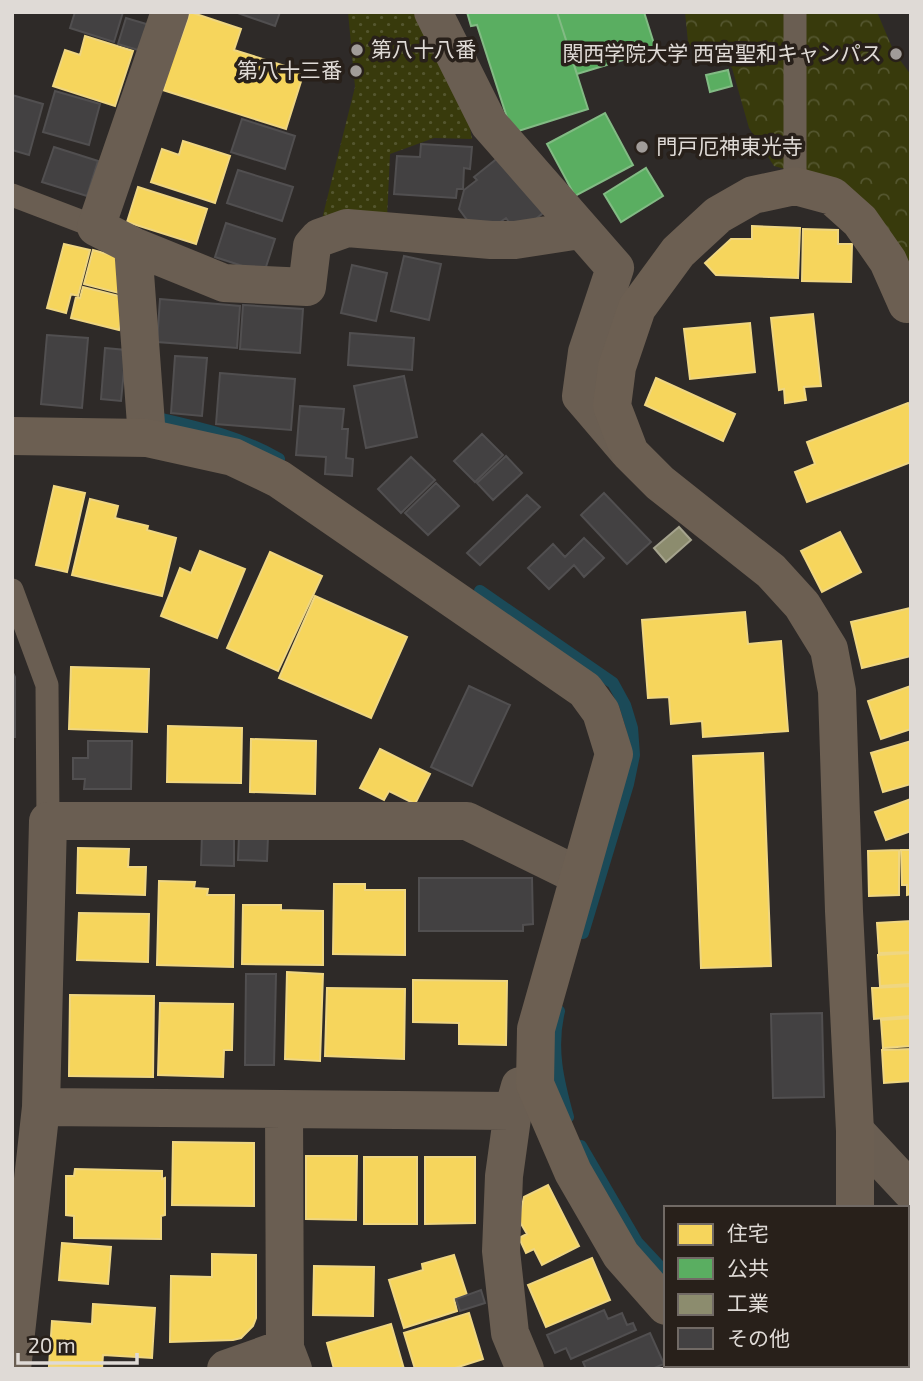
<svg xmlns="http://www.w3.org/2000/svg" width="923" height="1381" font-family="'Exo 2','Noto Sans JP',sans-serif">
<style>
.forest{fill:url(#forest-crowns)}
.park{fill:url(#park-dots)}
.homes{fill:#f6d55c;stroke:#efd681;stroke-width:2}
.public{fill:#5aae61;stroke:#82bb84;stroke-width:2}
.industry{fill:#8c8c6e;stroke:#a5a38d;stroke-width:2}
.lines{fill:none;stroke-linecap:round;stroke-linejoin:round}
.stream{stroke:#1b4a58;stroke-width:12}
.building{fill:#434142;stroke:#514f50;stroke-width:2}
.lane{stroke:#6a5e52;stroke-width:23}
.street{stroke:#6a5e52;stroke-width:38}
.secondary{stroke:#6c5f52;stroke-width:38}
.poi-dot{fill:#a19c99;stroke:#28201a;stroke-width:2.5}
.labels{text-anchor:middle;stroke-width:7;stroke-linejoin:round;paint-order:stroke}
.poi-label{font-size:21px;fill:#dfdad6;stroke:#28201a;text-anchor:start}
</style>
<defs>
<pattern id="forest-crowns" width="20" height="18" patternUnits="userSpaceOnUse" patternTransform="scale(1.75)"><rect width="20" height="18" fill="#383a0c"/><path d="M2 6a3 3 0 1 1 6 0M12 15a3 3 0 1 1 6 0" fill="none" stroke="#54562f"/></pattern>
<pattern id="park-dots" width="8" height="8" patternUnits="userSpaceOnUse" patternTransform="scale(1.75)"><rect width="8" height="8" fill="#383a0c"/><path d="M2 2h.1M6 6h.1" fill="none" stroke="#54562f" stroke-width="1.8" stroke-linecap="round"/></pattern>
</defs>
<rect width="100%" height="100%" fill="#2e2a28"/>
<path class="forest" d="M685,12H877L894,52L911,75V272L850,187L774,166L749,128L732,68L725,63H701L688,42Z"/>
<path class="park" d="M348,12H415L469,123L472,139L434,138L390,154L387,218H324L323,215L355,87Z"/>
<path class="homes" d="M190,12L241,29L234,50L304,72L286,129L163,90L165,85L160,83L178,46Z
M85,36L133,51L115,106L53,86L65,50L80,55Z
M183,141L230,156L215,203L151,182L162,149L179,155Z
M138,187L207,209L196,244L127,222Z
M752,226L800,228L798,278L716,275L705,263L731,239H752Z
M803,229L838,230V244H852L851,282L802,281Z
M64,244L90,250L78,296L71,294L66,313L47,308Z
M93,250L125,259L123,294L84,284Z
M83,287L127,298L119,330L71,318L76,297L80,298Z
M813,314L821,386L804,387L806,400L785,403L784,389L779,390L771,318Z
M750,323L755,372L690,379L684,329Z
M656,378L735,414L723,441L645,405Z
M908,403L911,410V462L807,502L795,472L815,464L807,442Z
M54,486L85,493L67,572L36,565Z
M90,499L118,506L115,518L148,526L147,530L176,538L162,596L72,575Z
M840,532L861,572L822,592L801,551Z
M200,551L245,569L217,638L161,616L180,568L191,573Z
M270,552L322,576L278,671L227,648Z
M315,596L407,637L371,718L279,678Z
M910,608L911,656L862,668L851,622Z
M745,612L748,644L781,641L788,731L703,737L702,721L671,724L669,697L648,698L642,620Z
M71,667L149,669L147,732L69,729Z
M911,686V729L881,739L868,701Z
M168,726L242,728L241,783L167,782Z
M251,739L316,741L315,794L250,792Z
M911,741V784L883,792L871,753Z
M380,749L430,774L415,804L389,791L384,800L360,788Z
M763,753L771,966L701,968L693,756Z
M911,799V831L886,840L875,812Z
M78,848L129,849L128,867H146L145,895L77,893Z
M899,850V895L869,896L868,851Z
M901,850H911V894L907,895V885H902Z
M159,881L195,882L194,888L208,889L207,895H234L233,967L157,965Z
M334,884H365V890H405V955L333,954Z
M243,905H281V910L323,911V965L242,964Z
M79,913L149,914L148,962L77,960Z
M911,921V952L879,953L877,923Z
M911,953V984L880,986L878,955Z
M287,972L323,974L320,1061L285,1059Z
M413,980L507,981L506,1045L459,1044V1023L413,1022Z
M911,986V1016L874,1019L872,988Z
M327,988L405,989L404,1059L325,1056Z
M70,995L154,996L153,1077L69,1076Z
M160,1003L233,1004L232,1050H224L223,1077L158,1075Z
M911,1018V1046L883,1048L881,1020Z
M911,1049V1081L884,1083L882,1050Z
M173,1142L254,1143V1206L172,1205Z
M306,1156H357L356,1220L306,1219Z
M364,1157H417V1224H364Z
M425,1157H475V1223L425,1224Z
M75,1169L162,1171V1179L165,1178V1215L161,1216V1239L74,1238V1216L66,1215V1176H74Z
M548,1185L579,1246L542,1265L534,1249L526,1253L519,1238L527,1234L519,1220L524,1197Z
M62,1243L111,1247L108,1284L59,1280Z
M212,1254L256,1255V1318L253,1326L241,1338L233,1340L170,1342L171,1276L212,1277Z
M454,1255L467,1295L454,1299L457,1311L404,1328L389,1280L423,1270L422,1264Z
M592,1258L610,1300L546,1327L528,1285Z
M314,1266L374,1267L373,1316L313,1315Z
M93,1304L155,1308L152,1358L103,1355L102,1369L49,1366L52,1321L92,1324Z
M469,1313L483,1359L452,1369H415L404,1333Z
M391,1324L404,1369H334L327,1343Z"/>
<path class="public" d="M467,12H557L588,109L512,133L477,25L471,26Z
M557,12H644L656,50L577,74Z
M728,70L732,86L710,92L706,75Z
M605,113L633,165L575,196L547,144Z
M646,168L663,196L621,222L604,194Z"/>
<path class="industry" d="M679,527L691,540L666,562L654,548Z"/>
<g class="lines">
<path class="stream" d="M162,419C202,428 243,438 279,459
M480,591L613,683L625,705L632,728L634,755L628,784L583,933
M559,1011C550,1048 558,1081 568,1117
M581,1146L637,1242L666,1273"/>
</g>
<path class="building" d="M75,12H123L114,42L70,28Z
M235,12H280L275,26Z
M126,18L153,26L145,52L118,44Z
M55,91L100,104L89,145L43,132Z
M12,95L43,104L29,155L12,150Z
M242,119L295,136L285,169L231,152Z
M421,144L472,147L470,169L464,168L463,189H457L456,198L394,194L397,156L420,157Z
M54,147L98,161L87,196L42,182Z
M499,157L543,213L531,223L512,226L506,218L493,227L470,224L459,209L464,190L477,180L474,177Z
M238,170L293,187L282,221L227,203Z
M226,223L275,239L264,273L215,257Z
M404,256L441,264L429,320L391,311Z
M352,265L387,273L376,321L341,313Z
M160,299L240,306L237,348L157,342Z
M243,305L303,309L300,353L240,349Z
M350,333L414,338L412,370L348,365Z
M47,335L88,338L82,408L41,404Z
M105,348L126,350L121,401L101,399Z
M175,356L207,358L202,416L171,413Z
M220,373L295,379L291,430L216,424Z
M404,376L417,437L366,448L354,386Z
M300,406L344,409L342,429H348L346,458L353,459L352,476L325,474L326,457L296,455Z
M482,434L503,455L475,482L454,461Z
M506,456L522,473L493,500L477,483Z
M411,457L435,480L401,513L378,489Z
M436,483L459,506L428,535L405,513Z
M604,493L651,542L627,564L581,515Z
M527,495L540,507L480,565L467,553Z
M584,538L604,558L584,577L574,565L549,589L528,568L553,544L565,557Z
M12,671L15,677V737H12Z
M469,686L510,705L472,786L431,767Z
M88,741H132L131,789H84L85,779H73V758H88Z
M202,834L234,835V866L201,865Z
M239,835L268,836L267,861L238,860Z
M419,878H532L533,924L523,925V931H419Z
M246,974H276L274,1065H245Z
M822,1013L824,1097L773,1098L771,1014Z
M907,1209L911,1217V1255L907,1256Z
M911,1260V1286L907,1288V1262Z
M481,1290L485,1303L460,1311L456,1299Z
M604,1310L608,1319L622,1313L627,1325L633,1323L636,1330L571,1359L566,1348L555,1353L547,1335Z
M650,1333L664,1364L652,1369H586L583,1362Z"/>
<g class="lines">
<path class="lane" d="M795,12V186
M12,195L96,227
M12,590L47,685L48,821
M799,1365L801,1369
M825,1365L826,1369"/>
<path class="street" d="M433,12L489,124L615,268L587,352L581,396L628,451
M133,246L224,283L307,287L312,246L319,238L347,228L491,240H515L580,230
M147,438L133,246L96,227L170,12
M520,1086L513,1111L504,1176L501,1251L510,1333L525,1369
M41,1107L513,1111
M284,1111L285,1348L293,1369
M855,1131L911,1191
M12,1369L41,1107L48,821H467L579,876
M226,1369L285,1348"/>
<path class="secondary" d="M12,436L147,438L233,457L279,479L585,690L601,712L614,754L536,1029L535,1084L573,1172L621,1255L666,1306
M855,1208V1131L844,911L837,691L829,649L802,605L771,571L660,483L630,453L612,406L617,367L637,308L678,252L718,215L753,195L795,186L832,196L860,221L888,261L907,304"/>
</g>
<g class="poi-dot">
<circle cx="357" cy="50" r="7"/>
<circle cx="896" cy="54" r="7"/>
<circle cx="356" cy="71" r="7"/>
<circle cx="642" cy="147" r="7"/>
</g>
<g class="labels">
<g class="poi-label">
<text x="371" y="57">第八十八番</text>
<text x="882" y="61" text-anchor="end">関西学院大学 西宮聖和キャンパス</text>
<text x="342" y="78" text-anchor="end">第八十三番</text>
<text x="656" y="154">門戸厄神東光寺</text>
</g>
</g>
<rect width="923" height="1381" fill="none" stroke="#dfdad6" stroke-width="28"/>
<rect x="664" y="1206" width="245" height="161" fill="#28201a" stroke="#716a65" stroke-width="2"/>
<rect x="678" y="1224" width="35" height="21" fill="#f6d55c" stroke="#716a65" stroke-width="2"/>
<text x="727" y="1241" font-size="21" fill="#dfdad6">住宅</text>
<rect x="678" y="1258" width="35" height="21" fill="#5aae61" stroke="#716a65" stroke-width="2"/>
<text x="727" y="1276" font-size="21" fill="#dfdad6">公共</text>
<rect x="678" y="1294" width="35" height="21" fill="#8c8c6e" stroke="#716a65" stroke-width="2"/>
<text x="727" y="1311" font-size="21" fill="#dfdad6">工業</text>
<rect x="678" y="1328" width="35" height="21" fill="#434142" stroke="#716a65" stroke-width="2"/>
<text x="727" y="1346" font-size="21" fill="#dfdad6">その他</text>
<path d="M18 1353v10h119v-10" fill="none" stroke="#dfdad6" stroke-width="3.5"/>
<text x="28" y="1353" font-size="21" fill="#dfdad6" stroke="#28201a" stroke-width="5" paint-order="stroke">20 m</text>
</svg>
